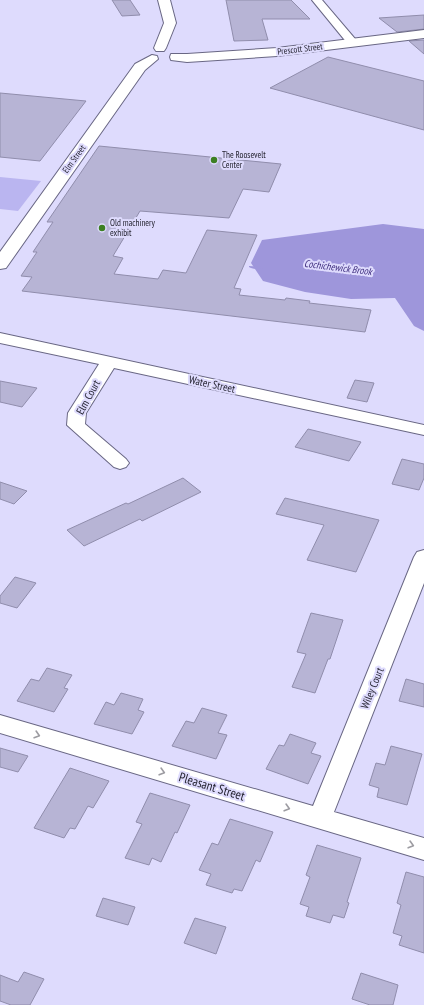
<svg xmlns="http://www.w3.org/2000/svg" width="424" height="1005" font-family="'PT Sans Narrow',sans-serif">
<style>
.green{fill:#bab5f0}
.water{fill:#9e96db}
.lines{fill:none;stroke-linecap:round;stroke-linejoin:round}
.stream{fill:#9e96db;fill-rule:evenodd}
.building{fill:#b7b4d5;stroke:#908dac}
.minor-casing{stroke:#696784;stroke-width:2}
.tertiary-casing{stroke:#696784;stroke-width:2}
.minor{fill:#fff;fill-rule:evenodd}
.tertiary{fill:#fff;fill-rule:evenodd}
.oneway{stroke:#9d9ca2}
.poi-dot{fill:#3c7f22;stroke:#dedbfd;stroke-width:1.5}
.labels{text-anchor:middle;stroke-width:4;stroke-linejoin:round;paint-order:stroke}
.far-street-label{font-size:9px;fill:#252431;stroke:#dedbfd}
.far-poi-label{font-size:9px;fill:#252431;stroke:#dedbfd;text-anchor:start}
.far-water-label{font-size:10px;font-style:italic;fill:#3f2e7e;stroke:#dedbfd}
.street-label{font-size:11px;fill:#252431;stroke:#dedbfd}
.near-street-label{font-size:13px;fill:#252431;stroke:#dedbfd}
</style>
<rect width="100%" height="100%" fill="#dedbfd"/>
<path class="green" d="M0,177L41,181L18,211L0,209Z"/>
<path class="water" d="M383,224L424,229V331L414,326L395,298L351,299L305,292L263,281L251,263L262,240Z"/>
<g class="lines">
<path class="stream" d="M249,266L262,267L264,268C261,270 252,269 249,267Z"/>
</g>
<path class="building" d="M112,0H130L140,15L122,16Z
M226,0H291L310,19H262L268,40L234,41Z
M424,15V29L397,32L379,18Z
M424,40V54L409,41Z
M328,57L424,81V130L270,88Z
M0,93L86,101L40,161L0,157Z
M99,146L281,164L269,192L243,189L229,218L140,211L113,256L123,258L114,274L158,279L163,270L186,273L207,230L257,235L234,288L241,289L239,295L285,300L286,298L310,301L309,303L371,310L365,332L22,291L32,277L21,276L37,252H33L53,222H47Z
M355,380L374,383L367,402L347,398Z
M0,381L37,388L22,407L0,402Z
M308,429L361,442L349,461L295,447Z
M402,459L424,464V478L419,490L392,484Z
M183,478L201,492L142,521L140,519L84,546L67,530L126,503L128,504Z
M0,482L27,491L14,504L0,499Z
M285,498L379,520L356,572L307,560L324,525L276,514Z
M15,577L36,583L17,608L0,603V596Z
M311,613L343,620L330,659H328L315,693L292,687L306,654L297,652Z
M47,668L72,675L64,688L68,689L54,712L17,701L31,679L39,681Z
M406,679L424,684V707L399,701Z
M121,693L143,699L138,710L144,712L132,734L94,724L106,702L114,705Z
M202,708L227,715L218,733L227,735L216,759L172,746L186,721L194,723Z
M290,734L316,743L311,753L321,756L308,784L266,769L279,745L284,746Z
M391,746L422,754L407,805L377,797L379,788L369,785L376,763L385,765Z
M0,748L28,756L18,772L0,767Z
M70,768L109,781L93,808L88,806L75,829L70,828L64,838L34,828Z
M150,793L190,805L177,833L175,832L161,862L152,858L149,865L125,858L142,824L136,822Z
M230,819L273,832L260,862L256,860L242,891L234,889L232,893L206,885L211,874L199,870L212,843L218,845Z
M317,845L361,858L347,902L349,903L344,918L333,915L330,923L306,916L309,907L300,904L310,877L306,875Z
M406,872L424,877V953L399,945L402,936L393,933L401,905L397,903Z
M103,898L135,907L128,925L96,916Z
M195,918L226,927L216,954L184,943Z
M24,972L44,979L30,1005H11L0,1001V975L18,982Z
M361,973L398,985L393,1005H370L352,999Z"/>
<g class="lines">
<g class="minor-casing">
<path id="minor" d="M312,0H322L356,40L357,42L356,44H348Z
M0,333L424,425V435L114,368L86,413L85,424L126,459L129,463L126,467L120,469L114,467L67,425L68,413L99,364L0,343Z
M424,550V583L334,812L424,838V860L0,733V715L313,806L414,557L417,552Z"/>
</g>
<g class="tertiary-casing">
<path id="tertiary" d="M158,0H170L176,23L166,48L164,51H156L154,48L164,23Z
M424,30V38L277,56L187,62L171,60L170,57L171,54H187L277,48Z
M152,55L157,56L158,59L145,70L6,268L0,269V252L135,64Z"/>
</g>
<use href="#minor" class="minor"/>
<use href="#tertiary" class="tertiary"/>
</g>
<defs><path id="oneway-chevron" d="M-2-3.5L2.5 0L-2 3.5" fill="none" stroke-width="1.6" stroke-linecap="round" stroke-linejoin="round"/></defs>
<g class="oneway">
<use href="#oneway-chevron" transform="translate(37 735) rotate(17)"/>
<use href="#oneway-chevron" transform="translate(162 772) rotate(16)"/>
<use href="#oneway-chevron" transform="translate(287 808) rotate(16)"/>
<use href="#oneway-chevron" transform="translate(411 845) rotate(16)"/>
</g>
<g class="poi-dot">
<circle cx="214" cy="160" r="4"/>
<circle cx="102" cy="228" r="4"/>
</g>
<g class="labels">
<g class="far-street-label">
<text transform="translate(300 49) rotate(-7)" y="3">Prescott Street</text>
<text transform="translate(74 159) rotate(-54)" y="3">Elm Street</text>
</g>
<g class="far-poi-label">
<text x="222" y="158">The Roosevelt<tspan x="222" dy="10">Center</tspan></text>
<text x="110" y="226">Old machinery<tspan x="110" dy="10">exhibit</tspan></text>
</g>
<g class="far-water-label">
<text transform="translate(338 267) rotate(7)" y="4">Cochichewick Brook</text>
</g>
<g class="street-label">
<text transform="translate(212 384) rotate(12)" y="4">Water Street</text>
<text transform="translate(88 397) rotate(-61)" y="4">Elm Court</text>
<text transform="translate(372 688) rotate(-68)" y="4">Wiley Court</text>
</g>
<g class="near-street-label">
<text transform="translate(212 786) rotate(17)" y="5">Pleasant Street</text>
</g>
</g>
</svg>
